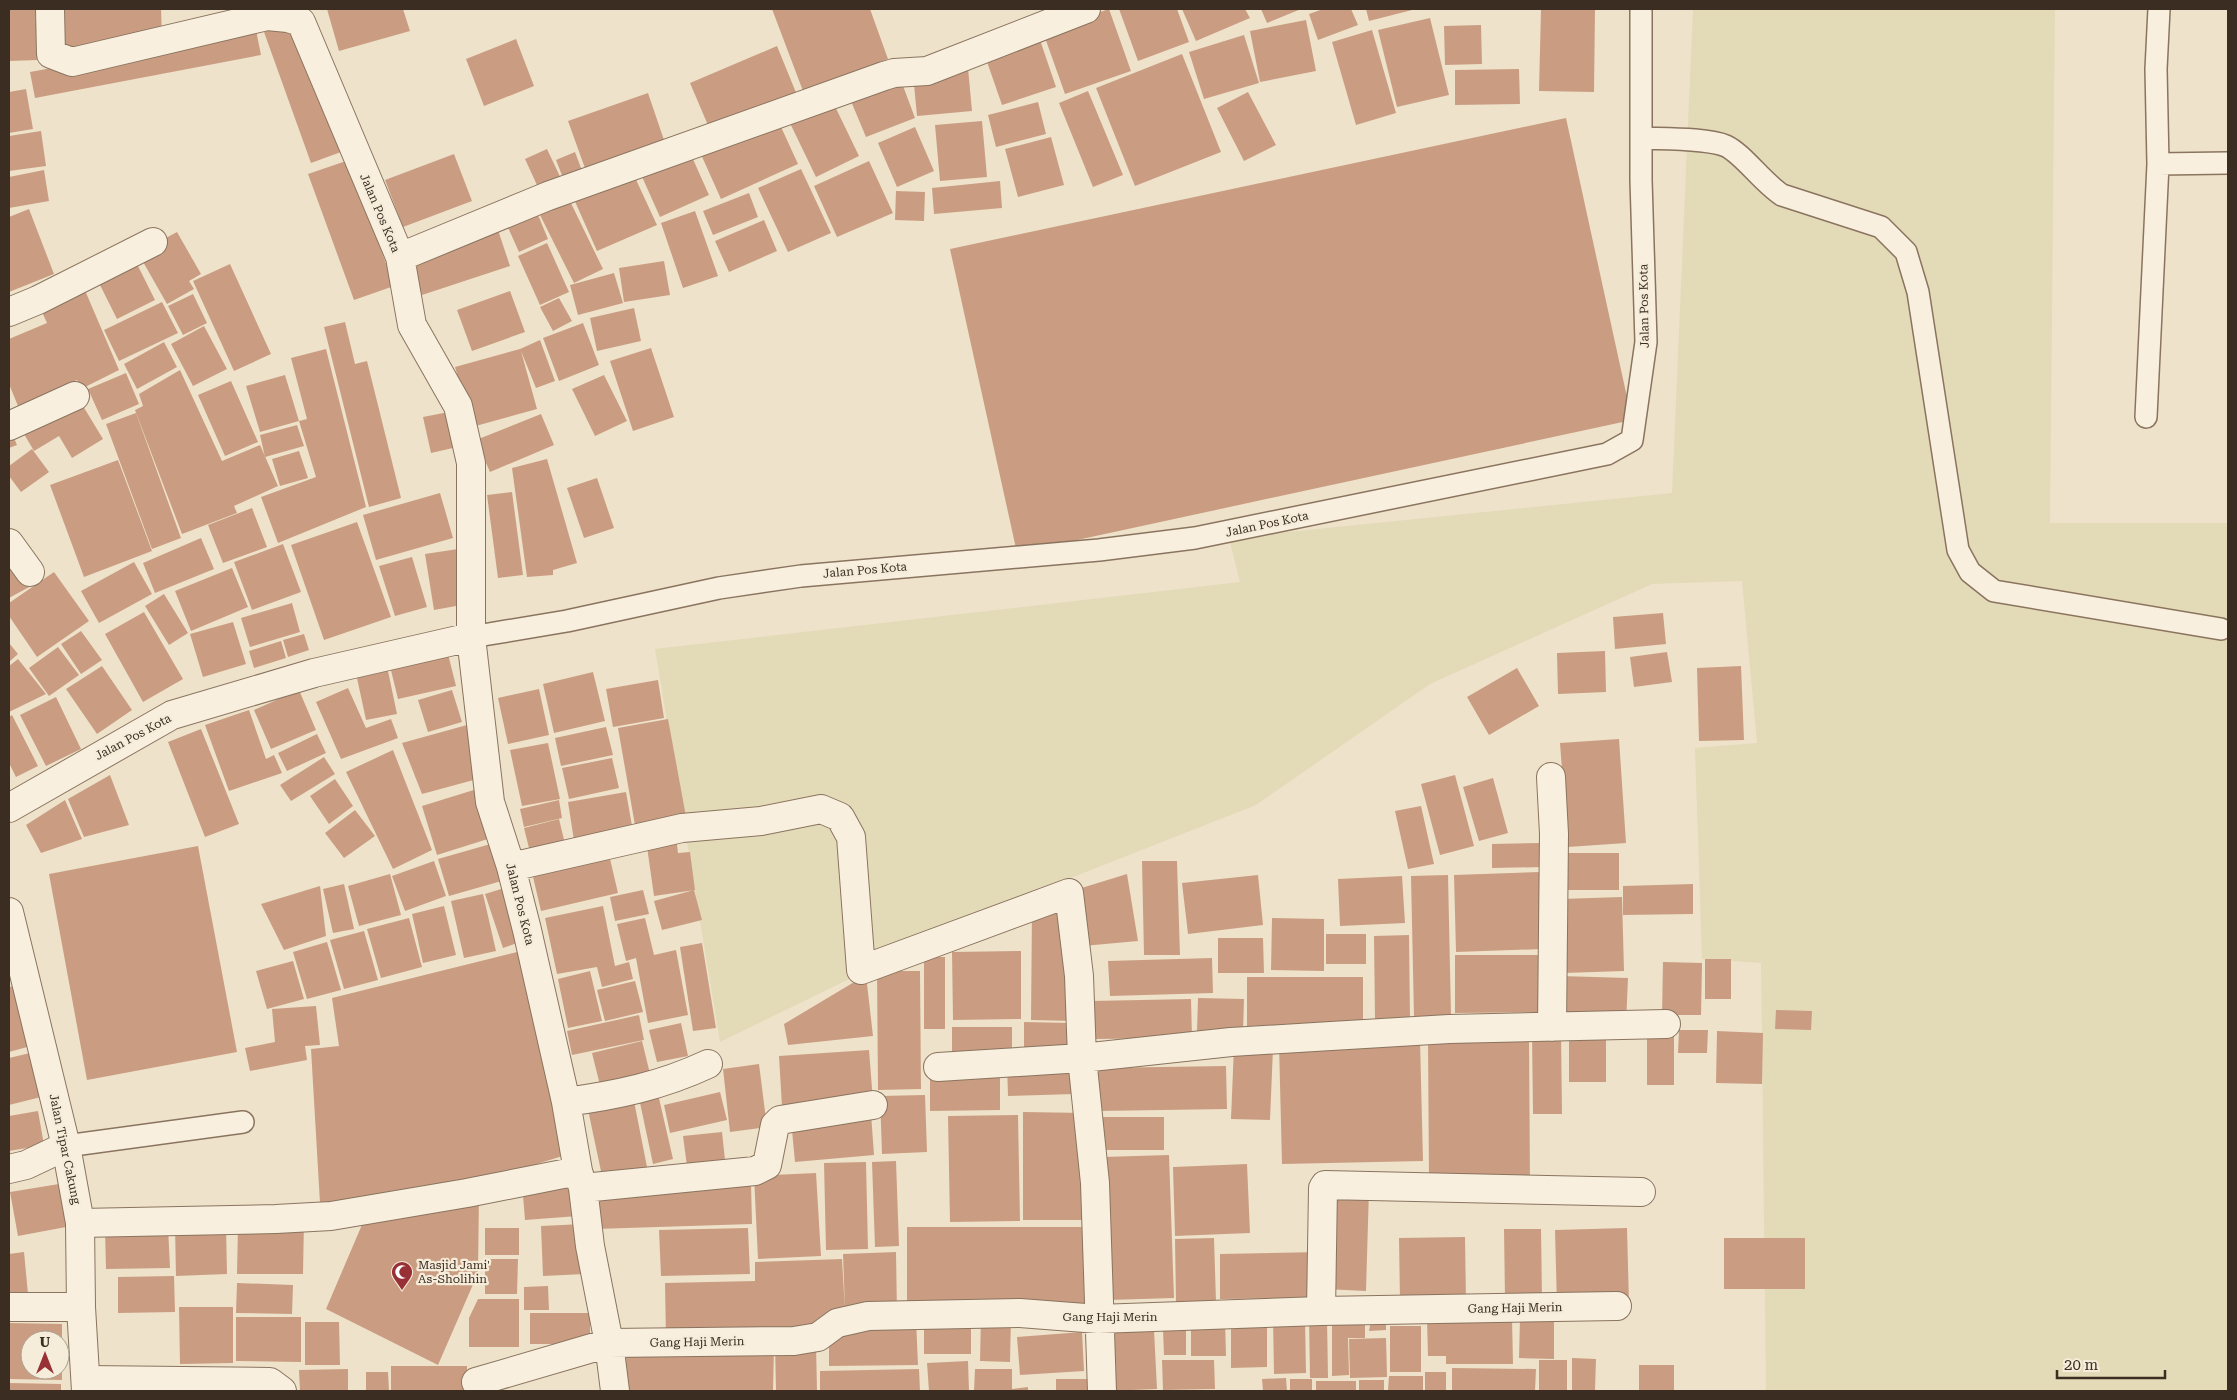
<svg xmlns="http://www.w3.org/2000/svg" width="2237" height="1400" font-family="'Roboto Serif',serif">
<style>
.farmland{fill:#e3dab8}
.building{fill:#ca9d82;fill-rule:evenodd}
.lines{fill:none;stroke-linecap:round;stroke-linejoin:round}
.service-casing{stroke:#8a745f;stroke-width:24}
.minor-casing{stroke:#8a745f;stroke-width:30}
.tertiary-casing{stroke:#8a745f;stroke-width:30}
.service{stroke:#f8efde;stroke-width:21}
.minor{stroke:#f8efde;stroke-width:28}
.tertiary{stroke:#f8efde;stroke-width:28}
.labels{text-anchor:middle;stroke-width:4.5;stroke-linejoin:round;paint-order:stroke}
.street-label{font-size:12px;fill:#3b2d22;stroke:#f5ecda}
.poi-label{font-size:12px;fill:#3b2d22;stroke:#f5ecda;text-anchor:start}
</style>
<rect width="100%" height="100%" fill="#eee2ca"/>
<path class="farmland" d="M1693,9H2055L2050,523H2228V1391H1766L1761,963L1702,959L1695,748L1757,743L1742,581L1652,584L1430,684L1256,805L997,907L720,1042L655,649L1240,582L1229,538L1672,493Z"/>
<path class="building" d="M9,9H35L38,60L9,61Z
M61,9H161L162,37L62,53Z
M327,9H403L410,31L339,51Z
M772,9H870L888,59L803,91Z
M1109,9L1131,71L1065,94L1043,32Z
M1119,9H1177L1189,42L1138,61Z
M1182,9H1245L1250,18L1196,41Z
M1261,9H1301L1267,23Z
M1323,9H1351L1358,25L1318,40L1309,14Z
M1366,9H1416L1369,21Z
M1541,9H1595L1594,92L1539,91Z
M1430,18L1449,95L1397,107L1378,30Z
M1306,20L1316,71L1260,82L1250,31Z
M294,21L341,152L311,163L264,32Z
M1481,25L1482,64L1445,65L1444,26Z
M256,30L261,55L35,98L30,72Z
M1372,30L1396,113L1356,125L1332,42Z
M1244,35L1259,83L1204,99L1189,52Z
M1039,37L1056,87L1002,105L985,56Z
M516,39L534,86L484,106L466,59Z
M777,46L797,95L710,130L690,83Z
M1182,54L1221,152L1135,186L1096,88Z
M968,68L972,111L917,116L913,74Z
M1519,69L1520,104L1455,105V70Z
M899,75L915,118L866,137L848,94Z
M26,89L33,129L9,133V92Z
M1088,91L1123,175L1093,187L1059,103Z
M1248,92L1276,145L1244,161L1217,108Z
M648,93L665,143L586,171L568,121Z
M831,98L859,156L816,177L788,119Z
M1038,102L1046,134L996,147L988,115Z
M776,116L798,164L721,199L699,150Z
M1566,118L1632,420L1017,553L950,249Z
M982,121L987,177L940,181L935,125Z
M915,127L934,171L897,187L878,143Z
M41,131L46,166L9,171V136Z
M1051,137L1064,185L1018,197L1005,149Z
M688,148L709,195L660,217L639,170Z
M547,149L564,185L542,196L525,159Z
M575,152L584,176L565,183L556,160Z
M454,154L472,201L403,227L385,180Z
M349,160L394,286L354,300L308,174Z
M869,161L893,213L837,237L814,186Z
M801,169L831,233L788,252L758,188Z
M44,170L49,201L9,208V177Z
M632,171L657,225L597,251L573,197Z
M1000,181L1002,208L934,214L932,188Z
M896,191L925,192L924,221L895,220Z
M749,193L758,217L713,235L703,211Z
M568,197L603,269L574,283L538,211Z
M29,209L54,274L9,292V217Z
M536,210L548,239L519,252L506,223Z
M695,211L718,276L683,288L661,223Z
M764,220L777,251L729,272L715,241Z
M497,227L510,266L422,295L409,256Z
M177,232L201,274L189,281L194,289L167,304L138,253Z
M547,243L569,292L540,305L518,256Z
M664,261L670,295L624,302L619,268Z
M136,262L155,300L117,319L98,281Z
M230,264L271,354L234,371L193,281Z
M614,273L623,303L578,315L570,285Z
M81,281L119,370L81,389L77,380L18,406L9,384V339L47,323L37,301Z
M510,291L525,332L472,351L457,310Z
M193,294L207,323L183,335L168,306Z
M559,298L572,321L553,331L540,307Z
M162,302L178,333L119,361L104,330Z
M634,308L641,341L597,351L590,318Z
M345,322L355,364L367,361L401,498L369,507L324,327Z
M583,323L599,365L559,381L543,338Z
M204,326L227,369L193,386L171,344Z
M540,340L555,381L536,388L521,351L537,409L472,427L455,367L520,349Z
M164,342L177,367L137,389L124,364Z
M651,348L674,417L633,431L610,361Z
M326,349L366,507L278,543L261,497L316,477L299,421L307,419L291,358Z
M180,370L222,461L260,445L278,486L234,506L237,513L182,534L135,410L143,406L139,394Z
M126,373L139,404L102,420L88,389Z
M285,375L299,421L260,432L246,386Z
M604,375L627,421L595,436L572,389Z
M231,381L258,442L225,456L198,395Z
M80,401L103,439L72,458L59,436L34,451L24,434Z
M459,410L466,445L431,453L423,417Z
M136,413L181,538L152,549L106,424Z
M541,414L554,445L490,472L476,440Z
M297,425L304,446L265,457L260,435Z
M9,431H11L17,445L9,448Z
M32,449L49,472L21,492L9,476V466Z
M299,451L308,478L280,486L272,459Z
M547,459L577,563L553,570V575L527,577L512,468Z
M118,460L152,551L84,577L50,485Z
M597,478L614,528L584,538L567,488Z
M512,492L523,575L498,578L487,495Z
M440,493L453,538L376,560L363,515Z
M252,508L267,547L223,563L208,525Z
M357,522L391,617L324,640L291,545Z
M201,538L214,569L155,593L143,563Z
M283,544L301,592L252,610L234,562Z
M9,549L31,586L9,598Z
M458,549L467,604L434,610L425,554Z
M412,557L427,607L395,616L379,566Z
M134,562L152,594L99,623L81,591Z
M232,568L248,607L191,631L175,591Z
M54,572L89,621L37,657L9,616V603Z
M164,594L188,633L169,645L145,606Z
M292,603L300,632L250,647L241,618Z
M144,612L183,679L143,702L105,634Z
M1663,613L1666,644L1615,649L1613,617Z
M233,622L246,664L203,677L190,634Z
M81,631L102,660L81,674L61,644Z
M304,634L309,650L288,657L283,640Z
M281,641L286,658L254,668L249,651Z
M9,643L18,654L9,662Z
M58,647L79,675L49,696L29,668Z
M447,650L456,686L398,699L389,662Z
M1605,651L1606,692L1558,694L1557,653Z
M1667,652L1672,682L1634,687L1630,657Z
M18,659L46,694L9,712V666Z
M102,666L132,710L97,734L66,689Z
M1741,666L1744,740L1699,741L1697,668Z
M1517,668L1539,706L1489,735L1467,697Z
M388,671L397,714L366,720L357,678Z
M593,672L605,721L554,733L543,684Z
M658,680L664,718L613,727L606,689Z
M348,688L366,728L391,719L398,738L341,759L316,702Z
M539,689L549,735L508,744L498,698Z
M299,690L316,730L271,749L254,710Z
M452,690L462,722L428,732L418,700Z
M56,697L81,749L46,766L20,715Z
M249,710L266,759L274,755L282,773L229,791L205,725Z
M12,715L38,766L16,777L9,763V717Z
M668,719L687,822L636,831L618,728Z
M467,725L481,778L422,794L402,743Z
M606,727L613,755L561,766L555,738Z
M201,729L239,824L205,837L168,742Z
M317,734L326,753L287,771L278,753Z
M1619,739L1626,843L1568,847L1560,743Z
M548,743L560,799L522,806L510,750Z
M393,750L432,850L393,869L346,772Z
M324,757L335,774L291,801L280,785Z
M612,758L619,788L569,799L562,768Z
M110,775L129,825L84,837L68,799Z
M1455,775L1474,846L1440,855L1421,784Z
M1493,778L1508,833L1479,841L1463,787Z
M335,779L353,806L329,824L310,796Z
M477,789L491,838L437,855L422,806Z
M626,792L634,837L575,847L568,802Z
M65,800L82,839L41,853L26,825Z
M559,800L562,818L524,827L520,809Z
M1421,806L1434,864L1408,869L1395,811Z
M355,810L375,836L344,858L325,833Z
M559,819L566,848L531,856L524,828Z
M676,836L678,853L690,852L695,890L654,896L646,840Z
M494,843L505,880L449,896L438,859Z
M1543,843L1544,867L1492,868V844Z
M198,846L237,1052L87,1080L49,874Z
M607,846L618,893L541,911L530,864Z
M1558,853H1619V890H1558Z
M434,861L446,896L405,911L392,876Z
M1142,861H1177L1180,955H1144Z
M1540,872L1542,949L1456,952L1454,875Z
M390,874L401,915L359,926L348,886Z
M1127,874L1138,941L1083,946L1075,890Z
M1258,875L1263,925L1188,934L1182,883Z
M1448,875L1451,1015L1414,1017L1411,876Z
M1402,876L1405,923L1340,926L1338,879Z
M344,884L354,929L333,933L323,889Z
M1693,884V914L1623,915V886Z
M320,886L326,936L284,950L261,904Z
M511,886L528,939L503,948L485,894Z
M643,890L649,914L615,921L610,897Z
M694,890L702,920L662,930L654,901Z
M483,894L496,951L464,958L451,901Z
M1622,897L1624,971L1564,973L1561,899Z
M444,906L456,955L423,963L412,914Z
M603,906L615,966L629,962L633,979L602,987L597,967L557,974L545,918Z
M1032,909H1069L1074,1021L1031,1020Z
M409,918L422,967L381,978L367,929Z
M645,918L654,955L676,950L688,1015L648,1023L636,958L626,961L617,924Z
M1272,918L1324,919V971L1271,970Z
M364,931L378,980L344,989L330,940Z
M1326,934H1366V964H1326Z
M1409,935L1410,1020H1375L1374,936Z
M1218,938H1263L1264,973H1218Z
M327,942L341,990L307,999L293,952Z
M702,943L716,1028L693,1031L680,947Z
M525,950L572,1153L466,1186L320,1203L311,1049L339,1046L332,998Z
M1021,951V1019L953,1020L952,952Z
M1455,955H1543V1012L1455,1013Z
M924,957H945V1029H924Z
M1212,958L1213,993L1110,996L1108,961Z
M1705,959H1731V999H1705Z
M293,961L304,999L267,1009L256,971Z
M1663,962L1702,963L1701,1015H1662Z
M590,971L602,1021L568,1028L558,979Z
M877,971H920L921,1089L878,1090Z
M866,975L873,1036L788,1045L784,1024Z
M1560,976L1628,978L1626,1025L1558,1023Z
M1247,977H1363V1025L1247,1026Z
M635,981L643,1012L605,1021L597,990Z
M15,986L31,1046L9,1052V987Z
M1198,998L1244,999L1243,1033L1197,1031Z
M1191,999L1192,1038L1092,1039L1091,1001Z
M316,1006L320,1045L305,1046L307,1060L250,1071L245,1048L275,1042L272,1009Z
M1776,1010L1812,1011L1811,1030L1775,1029Z
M639,1015L644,1040L572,1055L567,1031Z
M1024,1022L1071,1023V1055L1024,1054Z
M681,1023L688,1056L657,1062L649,1030Z
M952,1027H1012V1062H952Z
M1647,1029H1674V1085H1647Z
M1679,1030H1708L1707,1053H1678Z
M1717,1031L1763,1033L1762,1084L1716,1083Z
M1569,1032H1606V1082H1569Z
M1532,1033H1561L1562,1114H1533Z
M1529,1038L1530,1181L1429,1182L1428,1039Z
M1420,1040L1423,1161L1282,1164L1279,1044Z
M642,1041L652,1082L602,1093L592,1053Z
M1234,1046L1273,1048L1270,1120L1231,1119Z
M869,1050L873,1101L782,1107L779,1056Z
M30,1053L41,1097L9,1105V1058Z
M759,1064L767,1127L730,1132L723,1069Z
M1074,1064L1075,1094L1008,1096L1007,1065Z
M1226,1066L1227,1109L1098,1111V1068Z
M1000,1070V1110L930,1111V1071Z
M720,1092L727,1120L670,1133L664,1105Z
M658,1094L673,1159L653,1164L639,1098Z
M925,1095L927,1152L882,1154L880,1096Z
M633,1096L647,1167L602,1176L587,1105Z
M38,1111L44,1145L9,1151V1116Z
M1023,1112L1086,1113V1220H1023Z
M871,1113L874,1155L795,1162L791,1120Z
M1018,1115L1020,1221L950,1222L948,1116Z
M1101,1117H1164V1150H1101Z
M722,1132L726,1169L688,1174L683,1136Z
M1169,1155L1174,1298L1108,1300L1103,1157Z
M896,1161L899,1246L875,1247L872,1162Z
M866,1162L868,1249L826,1250L824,1163Z
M1247,1164L1250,1233L1175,1236L1173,1167Z
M816,1173L821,1256L758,1259L754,1176Z
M575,1179L578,1216L525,1220L522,1183Z
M751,1183L752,1224L595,1229L593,1188Z
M59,1184L66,1227L18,1236L10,1192Z
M1327,1188L1369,1189L1366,1291L1324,1289Z
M479,1195L478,1273L438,1365L326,1309L367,1213Z
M304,1220L303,1274H237L238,1226Z
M583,1224L585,1274L543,1276L541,1226Z
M226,1225L227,1274L176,1276L175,1226Z
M168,1227L170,1268L106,1269L105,1229Z
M907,1227H1095V1308H907Z
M485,1228H519V1255H485Z
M748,1228L750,1274L661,1276L659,1230Z
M1627,1228L1629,1304L1557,1306L1555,1230Z
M1504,1229H1541L1542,1299H1505Z
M1465,1237L1466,1301H1400L1399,1238Z
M1214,1238L1216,1302H1176L1175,1239Z
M1724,1238H1805V1289H1724Z
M24,1252L28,1294L9,1296V1254Z
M896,1252L897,1314L792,1335L666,1339L665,1283L755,1281V1262L842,1259L845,1310L843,1254Z
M1320,1252L1321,1298L1220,1299V1254Z
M485,1259H518L517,1294H485Z
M174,1276L175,1312L118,1313V1277Z
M237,1283L293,1285L292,1314L236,1313Z
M548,1286L549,1310H524V1287Z
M478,1299H519V1347H469V1318Z
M179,1307H233V1363L180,1364Z
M530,1313H590V1344H530Z
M981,1316L1011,1317L1010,1362L980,1361Z
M236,1317H301V1362L236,1361Z
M1309,1317H1327L1328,1378H1310Z
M1231,1318H1267V1367L1231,1368Z
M1365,1318V1338H1348L1349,1375L1332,1376V1320Z
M1512,1318L1513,1364H1446V1356H1428L1427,1319Z
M1520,1318H1554V1359L1519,1358Z
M916,1319L918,1365L829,1366V1333Z
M971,1319V1354H924V1320Z
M1273,1319H1305L1306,1373L1274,1374Z
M1386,1319V1330L1369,1331L1371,1320Z
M1225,1320L1226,1356H1191V1321Z
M305,1322H339L340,1365H305Z
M9,1323L62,1324V1380L9,1379ZM30,1340H60V1370H30Z
M1390,1326H1421V1372H1390Z
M1154,1330L1157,1389L1107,1391L1104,1332Z
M1163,1330H1186V1355H1164Z
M1082,1332L1084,1371L1020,1375L1017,1337Z
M1386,1338L1387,1377L1350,1378L1349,1339Z
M775,1344H816L817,1391H776Z
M774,1346L773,1391H626V1351Z
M1572,1358L1596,1359L1595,1391H1572Z
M1162,1360H1214L1215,1389L1163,1390Z
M1539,1360H1567V1391H1539Z
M968,1361L969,1391H929L927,1363Z
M1639,1365H1674V1391H1639Z
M391,1366H467V1391H391Z
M1452,1368L1536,1369L1535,1391H1452Z
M348,1369V1391H300L299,1370Z
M919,1369L920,1391H820V1371Z
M975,1369H1012V1389L1028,1387V1391H974Z
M366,1372H388L389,1391H366Z
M1425,1372H1446V1391H1425Z
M1389,1376H1423V1391H1388Z
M1286,1378L1287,1391H1263L1262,1379Z
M1056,1379H1100V1391H1056Z
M1290,1379H1312V1391H1290Z
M1359,1380H1384V1391H1359Z
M1316,1381H1356V1391H1316Z
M9,1383L61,1384V1391H9Z"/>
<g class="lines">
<g class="service-casing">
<path id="service" d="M1641,138C1663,139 1708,138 1726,146C1743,154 1763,183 1782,195L1881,227L1906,252L1918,292L1958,550L1970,572L1994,591L2221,629
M2158,164L2228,163
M2146,417L2158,164L2156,69L2159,9
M471,637L567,621L719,588L801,576L1099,550L1195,538L1607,454L1632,440L1646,342L1641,180V11
M66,1146L243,1122"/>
</g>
<g class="minor-casing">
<path id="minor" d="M50,9L51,54L72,62L267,16L288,18L301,22L400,257L412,325L458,406L471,463V637L490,802L511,867L527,930L566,1102L578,1171L583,1188L590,1246L609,1343L615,1391
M400,257L548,196L884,76L894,73L927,71L1086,9
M9,312L38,300L153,242
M9,426L75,396
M9,543L30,572
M1551,777L1554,834L1552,1027
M9,808L172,715L314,673L471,637
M511,867L682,828L761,821L821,809L840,817L851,837L861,970L1069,893L1079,976L1082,1058L1095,1183L1102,1391
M938,1067L1082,1058L1231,1042L1331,1036L1449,1029L1666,1024
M566,1102C617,1095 661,1086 708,1064
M9,1169L26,1165L66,1146
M583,1188L755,1171L767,1165L775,1125L780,1120L873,1105
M80,1223L276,1219L331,1216L467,1193L578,1171
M9,1307H81
M1321,1311L1323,1188L1325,1185L1641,1192
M86,1380L270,1382L282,1391
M476,1382L609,1343L794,1341L818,1337L837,1323L868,1316L1020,1313L1098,1319L1321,1311L1617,1306"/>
</g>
<g class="tertiary-casing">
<path id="tertiary" d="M9,912L66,1146L80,1223L81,1307L86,1391"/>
</g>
<use href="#service" class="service"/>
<use href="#minor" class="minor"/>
<use href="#tertiary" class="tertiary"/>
</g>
<defs>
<g id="mosque-pin" transform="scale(1.125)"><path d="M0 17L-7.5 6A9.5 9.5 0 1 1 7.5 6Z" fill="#973136" stroke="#f5ecda"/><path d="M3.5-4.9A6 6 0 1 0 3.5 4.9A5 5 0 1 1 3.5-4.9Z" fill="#fff"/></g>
</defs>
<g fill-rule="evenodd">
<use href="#mosque-pin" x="402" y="1272"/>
</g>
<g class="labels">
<g class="street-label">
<text transform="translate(380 213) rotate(67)" y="4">Jalan Pos Kota</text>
<text transform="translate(1644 306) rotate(-91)" y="4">Jalan Pos Kota</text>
<text transform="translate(1267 524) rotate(-12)" y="4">Jalan Pos Kota</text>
<text transform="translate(865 570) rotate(-5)" y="4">Jalan Pos Kota</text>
<text transform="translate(133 737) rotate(-28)" y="4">Jalan Pos Kota</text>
<text transform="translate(520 904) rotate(76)" y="4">Jalan Pos Kota</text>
<text transform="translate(65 1149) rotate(78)" y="4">Jalan Tipar Cakung</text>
<text transform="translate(1515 1308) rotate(-1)" y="4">Gang Haji Merin</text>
<text x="1110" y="1321">Gang Haji Merin</text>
<text transform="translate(697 1342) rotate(-1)" y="4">Gang Haji Merin</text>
</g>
<g class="poi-label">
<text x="418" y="1269">Masjid Jami'<tspan x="418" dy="14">As-Sholihin</tspan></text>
</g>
</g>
<rect width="2237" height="1400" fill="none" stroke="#3b2d22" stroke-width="20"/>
<g transform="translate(45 1355)"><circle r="24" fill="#f5ecda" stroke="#aba090"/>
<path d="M0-4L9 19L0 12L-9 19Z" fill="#973136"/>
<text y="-8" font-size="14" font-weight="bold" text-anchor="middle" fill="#3b2d22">U</text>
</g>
<path d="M2057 1370v8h108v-8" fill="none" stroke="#3b2d22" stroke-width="2.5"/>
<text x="2064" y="1370" font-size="15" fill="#3b2d22" stroke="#f5ecda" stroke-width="4" paint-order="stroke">20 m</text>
</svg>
